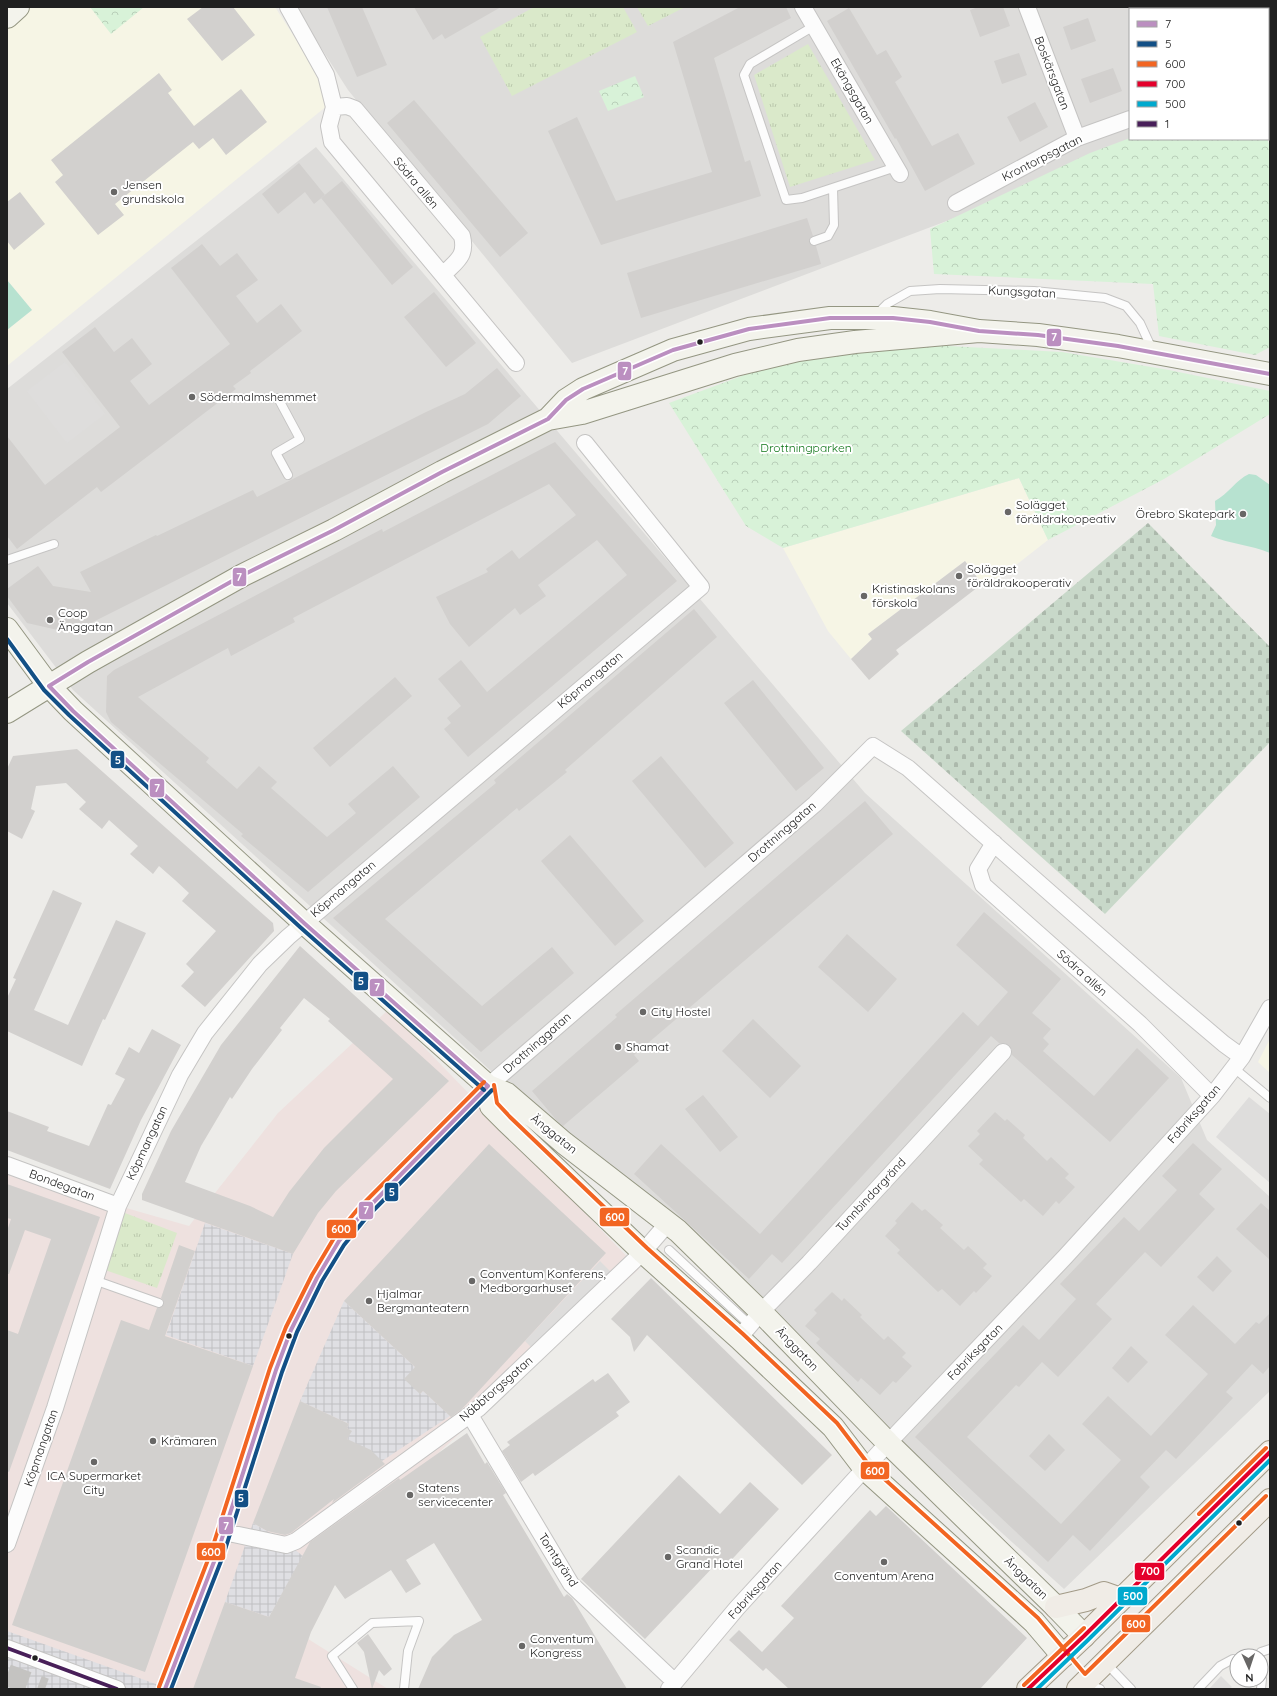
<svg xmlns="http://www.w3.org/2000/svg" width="1277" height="1696" font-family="Quicksand,sans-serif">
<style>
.residential{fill:#dddcda}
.commercial{fill:#eee1df}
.education{fill:#f6f5e5}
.grass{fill:url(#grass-tufts)}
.cemetery{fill:url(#cemetery-stones)}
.park{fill:url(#park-crowns)}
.pitch{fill:#b7e2d0}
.parking{fill:#dedddc}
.plaza{fill:url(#plaza-grid)}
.building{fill:#d2d0ce;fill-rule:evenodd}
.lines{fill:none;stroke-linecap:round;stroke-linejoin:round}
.secondary-tunnel{stroke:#c4c3c1;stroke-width:22;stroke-dasharray:22 11;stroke-linecap:butt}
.lane-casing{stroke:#c5c4c3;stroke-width:10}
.street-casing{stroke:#c5c4c3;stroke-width:18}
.secondary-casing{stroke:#949682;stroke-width:24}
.primary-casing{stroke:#a29a87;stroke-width:24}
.lane{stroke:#fcfcfc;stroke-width:8}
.street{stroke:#fcfcfc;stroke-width:16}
.secondary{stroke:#f3f3ec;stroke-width:22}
.primary{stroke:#f0ece6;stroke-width:22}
.bus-1-casing{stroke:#fff;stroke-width:7}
.bus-2-casing{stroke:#fff;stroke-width:7}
.bus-3-casing{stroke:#fff;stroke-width:7}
.bus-4-casing{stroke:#fff;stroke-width:7}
.bus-5-casing{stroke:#fff;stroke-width:7}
.bus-6-casing{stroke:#fff;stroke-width:7}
.bus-1{stroke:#bb8fc0;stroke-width:4}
.bus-2{stroke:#135086;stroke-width:4}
.bus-3{stroke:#f26522;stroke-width:4}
.bus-4{stroke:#e4002b;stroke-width:4}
.bus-5{stroke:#00a9ce;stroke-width:4}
.bus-6{stroke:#481f59;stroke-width:4}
.poi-dot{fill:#686766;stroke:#fff;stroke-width:1.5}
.bus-dot{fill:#202020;stroke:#fff;stroke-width:1.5}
.labels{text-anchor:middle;stroke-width:4;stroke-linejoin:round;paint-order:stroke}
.street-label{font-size:12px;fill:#202020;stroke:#fff}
.poi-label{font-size:12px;fill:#202020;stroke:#fff;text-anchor:start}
.park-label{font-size:12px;fill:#13781c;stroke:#fff}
.line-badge{stroke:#fff;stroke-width:1.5}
.badge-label{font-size:11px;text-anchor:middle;font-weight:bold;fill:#fff}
</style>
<defs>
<pattern id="grass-tufts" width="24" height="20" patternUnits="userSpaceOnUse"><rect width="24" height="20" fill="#dae9ca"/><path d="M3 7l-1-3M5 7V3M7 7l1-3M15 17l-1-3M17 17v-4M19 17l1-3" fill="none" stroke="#bbc8ad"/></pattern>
<pattern id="cemetery-stones" width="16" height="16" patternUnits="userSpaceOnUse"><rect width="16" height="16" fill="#c8d8c9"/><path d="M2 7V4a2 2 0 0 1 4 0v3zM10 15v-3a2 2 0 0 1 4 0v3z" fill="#acb9ac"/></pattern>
<pattern id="park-crowns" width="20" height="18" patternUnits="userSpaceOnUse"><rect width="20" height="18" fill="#d8f2d8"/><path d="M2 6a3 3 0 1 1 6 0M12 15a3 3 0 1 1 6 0" fill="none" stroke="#b9cfb9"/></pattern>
<pattern id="plaza-grid" width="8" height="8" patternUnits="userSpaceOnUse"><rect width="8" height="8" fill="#dfdfe3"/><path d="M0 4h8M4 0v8" fill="none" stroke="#bfbfc2"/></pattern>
</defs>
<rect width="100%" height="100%" fill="#edece9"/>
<path class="residential" d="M295,7H1270V98L1268,99V9H1130V139H1163L572,363L348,90Z
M316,147L865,793L1181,1078L1207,1140L1270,1197V1391L1064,1589L513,1091L73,690L7,603V389Z"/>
<path class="commercial" d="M388,1010L639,1269L265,1612L388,1689H151L7,1638V1171L39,1183L189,1226L278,1113Z"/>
<path class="education" d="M27,7H275L324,83L328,105L7,366V330L32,310L7,280V25Z
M1019,478L1048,540L997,580L993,576L982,584L965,561L868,634L872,639L851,659L828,631L783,548Z
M1270,1039V1073L1258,1062Z"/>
<path class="grass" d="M534,7H623L637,32L512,96L480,37Z
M637,7H685L648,26Z
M808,44L875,160L790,187L754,75Z
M125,1213L177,1233L157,1288L105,1270Z"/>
<path class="cemetery" d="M1148,523L1270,647V742L1105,914L901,731Z"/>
<path class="park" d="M90,7H144L111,34Z
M635,76L644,97L608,111L599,91Z
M1130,138L1267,139L1270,146V347L1255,355L1159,336L1153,284L934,274L930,229L1090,153Z
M930,345L1062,352L1169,370L1270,391V414L1164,479L1048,540L1019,478L783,548L746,526L669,403L788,359Z"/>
<path class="pitch" d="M7,280L32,310L7,330Z
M1249,474L1256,475L1270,485V553C1251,545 1230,544 1211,536L1216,525L1215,501C1228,494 1236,480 1249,474Z"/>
<path class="parking" d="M65,362L105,414L67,443L27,391Z
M1249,1097L1270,1114V1183L1216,1137Z
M600,1261L611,1272L536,1352L525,1341Z
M1221,1676L1232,1687L1229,1689H1209Z"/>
<path class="plaza" d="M205,1223L293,1254L253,1366L166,1335Z
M344,1301L415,1367L420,1394L423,1391L450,1416L382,1461L347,1439L351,1431L347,1428L349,1424L300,1401Z
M253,1523L282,1540L303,1556L269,1617L225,1602Z
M7,1631L170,1689H7Z"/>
<path class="building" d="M203,7H233L255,35L222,61L187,19Z
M327,7H362L387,65L357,77Z
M414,7H501L445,39L442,34L433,40Z
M740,7H786L791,18L714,58L745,162L750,160L761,196L601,245L548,131L577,117L616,201L712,172L673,42Z
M978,7H1003L1010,26L980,37L970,10Z
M849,8L877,55L886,50L902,77L895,82L932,146L958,133L975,164L925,191L896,138L895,139L827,21Z
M1088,18L1096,41L1071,50L1063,27Z
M1019,53L1027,75L1002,84L994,61Z
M1113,68L1122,91L1090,103L1081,79Z
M159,73L172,90L168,93L194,126L241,89L267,122L226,155L213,138L199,149L193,142L115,204L124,215L98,235L55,182L63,175L51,160Z
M414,100L528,233L500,257L387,123Z
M1035,102L1048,127L1020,142L1007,117Z
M299,163L325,195L314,204L305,192L278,214L262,194Z
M342,181L413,267L392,285L321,198Z
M20,192L45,224L14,250L7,241V202Z
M807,218L813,236L810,238L809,242L811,245L816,246L821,264L641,318L627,273Z
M202,244L220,266L237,253L258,280L236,296L257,323L281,304L302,331L250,371L251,373L233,386L236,389L101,492L97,487L17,549L7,536V436L45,485L120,427L62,352L95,327L114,352L132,338L152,364L130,381L149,405L230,344L171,268Z
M434,292L476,343L446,367L404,317Z
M497,368L521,396L488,424L71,633L27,623L7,596V589L38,566L53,586L91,592L80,572L156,535L157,536L253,490L257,497L426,412L465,394Z
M555,442L677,581L468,757L444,729L451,723L447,718L461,706L438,679L461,660L487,692L627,575L597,540L538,585L546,596L520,615L515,608L469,647L450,624L436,597L488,572L486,569L512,550L519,559L576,515L549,484L293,618L295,622L231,656L228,648L138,697L209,758L206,762L237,789L259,766L277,782L271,788L327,837L356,813L348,804L393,766L420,797L308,892L241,836L243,834L111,722L106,712L107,676L114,670L382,529L383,532Z
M965,561L982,584L896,650L899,654L869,680L851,659L872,639L868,634Z
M694,609L717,637L565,770L567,772L519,811L517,808L385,919L482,1006L552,947L574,973L481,1052L333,918L496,783L494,780Z
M395,677L412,696L330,767L313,748Z
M753,680L824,768L796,791L724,703Z
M77,749L273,923L274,931L205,1007L181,986L194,972L186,964L216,931L182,901L189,893L175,880L159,866L153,874L130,854L138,846L109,820L102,829L79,809L86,802L66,783L36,786L31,809L35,811L22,839L7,831V769L13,756Z
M661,756L734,843L705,868L632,781Z
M865,801L893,834L634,1055L639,1061L563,1126L558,1122L532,1091L617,1017L615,1015Z
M570,835L644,921L615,946L541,861Z
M53,890L82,903L34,1010L68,1025L116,920L146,933L105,1020L103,1019L82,1066L7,1031V998L16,979L13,978Z
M984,912L1061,979L1032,1013L1051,1029L1043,1038L1049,1044L1043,1051L1094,1096L1137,1048L1169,1078L1110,1142L1012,1055V1050L1009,1045L1005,1043H999L991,1036L782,1263L772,1254L749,1279L634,1174L661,1144L760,1234L963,1012L978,1026L1008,992L956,945Z
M847,934L897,979L868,1012L818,967Z
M300,946L449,1081L336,1191L318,1213L293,1254L142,1200V1194L171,1131L221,1045ZM304,998L330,1019L328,1021L393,1079L324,1148L289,1192L273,1217L250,1206L185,1182L201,1146L230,1097L232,1099L252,1069L282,1030L280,1028Z
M753,1019L801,1066L770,1098L722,1051Z
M152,1029L181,1045L141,1120L110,1189L7,1150V1111L49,1127L47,1131L89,1146L108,1104L111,1105L125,1079L115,1074L129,1047L139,1053Z
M703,1095L738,1137L720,1152L685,1109Z
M995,1112L1005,1121L1007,1119L1025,1135L1023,1138L1047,1161L1051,1157L1069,1174L1065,1178L1075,1187L1059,1204L1056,1201L1043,1216L1024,1199L1021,1202L979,1164L983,1160L968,1146L980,1134L977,1131Z
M1193,1143L1222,1169L1199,1194L1215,1209L1161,1267L1145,1252L1096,1304L1112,1319L1058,1377L1042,1362L1019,1387L1016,1385L967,1437L1061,1524L1121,1460L1082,1424L1108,1396L1151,1436L1208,1374L1165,1335L1193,1305L1235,1344L1256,1322L1259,1324L1270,1313V1366L1263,1374L1252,1364L1226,1392L1233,1398L1176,1459L1166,1450L1140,1477L1150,1487L1090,1551L1073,1535L1048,1562L915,1437L1023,1325L1039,1340L1076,1299L1060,1284L1124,1217L1139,1231L1177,1190L1162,1176Z
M489,1144L606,1253L462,1409L451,1417L423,1391L420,1394L404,1379L415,1367L344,1301Z
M7,1184L100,1217L9,1472L7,1471V1330L18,1334L51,1239L25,1230L9,1274H7V1231L11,1219L7,1218Z
M912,1202L922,1211L925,1209L943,1225L940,1228L964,1250L968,1246L987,1264L983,1268L992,1276L976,1293L974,1291L960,1306L942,1289L938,1292L897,1253L900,1250L885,1236L897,1223L895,1221Z
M1261,1203L1270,1211V1260L1236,1229Z
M179,1245L195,1251L165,1336L253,1366L145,1672L12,1625L121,1320L149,1330L157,1308L162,1307L164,1304L163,1300L161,1298Z
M1217,1256L1232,1271L1213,1292L1197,1277Z
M651,1278L832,1455L802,1485L647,1335L634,1352L630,1337L611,1319Z
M832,1292L842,1301L844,1298L862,1315L860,1317L884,1340L888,1336L906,1353L902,1357L912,1366L896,1383L893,1381L880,1395L861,1378L858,1382L816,1343L820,1339L805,1326L817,1313L814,1310Z
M1131,1346L1148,1362L1128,1383L1112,1368Z
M608,1373L630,1402L616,1412L619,1416L535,1476L533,1473L521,1482L502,1451L510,1445L507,1442L593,1379L595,1382Z
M300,1401L349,1424L347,1428L352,1431L347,1439L371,1450L385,1464L332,1503L334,1499L291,1533L285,1535L267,1531L253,1523Z
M467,1433L485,1464L487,1462L506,1493L503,1495L564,1597L567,1594L572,1598L627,1689H418L432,1657L454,1635L482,1620L434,1543L406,1560L421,1584L406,1593L391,1570L345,1599L335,1585L311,1632L295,1678L321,1687L320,1689H193L225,1602L269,1617L310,1542L399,1478L400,1480Z
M1049,1434L1065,1450L1045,1471L1029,1456Z
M679,1475L720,1514L750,1482L779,1509L722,1570L716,1564L645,1639L581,1579Z
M886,1506L1027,1638L980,1689H789L766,1668L763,1671L729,1640L739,1630L762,1652L794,1618L781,1606L870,1510L876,1516Z
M368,1634L392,1669L384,1676L379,1670L372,1689L364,1652L357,1643Z"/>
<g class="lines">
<path class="secondary-tunnel" d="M7,1675L45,1689"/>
<g class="lane-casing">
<path id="lane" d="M814,26L750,64L744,75L786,200L802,198L896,167
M814,241L828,236L834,225L833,188
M876,315L887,304L910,291L940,289L1034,291L1105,298L1126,306L1140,323L1152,349
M278,398L300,439L276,453L288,475
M7,560L54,544
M1234,1068L1270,1098
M669,1250L750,1325
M94,1280L159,1303
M1258,1656L1261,1652L1270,1649
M1105,1662L1131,1689
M1261,1677L1262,1679L1261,1689
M1085,1683L1100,1689
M353,1689L332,1656L372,1623L419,1621L408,1651L404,1689
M1198,1689L1220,1666L1233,1659L1237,1660"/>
</g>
<g class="street-casing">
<path id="street" d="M288,7L326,75L334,107L329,126L332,142L516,363
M803,7L900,174
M1027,7L1077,138
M1240,7V9
M1268,71H1270
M1268,102L1270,106
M334,107L347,106L355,109L462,236C467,257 456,261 443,275
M956,203L1077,138L1130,119
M994,843L978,869L983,885L1140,1024L1212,1096
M7,1165L118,1206
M739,1338L761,1312L809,1263L1003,1052
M470,1415L571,1584L675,1682
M224,1532L286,1545L296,1541L479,1408L643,1252L668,1223
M7,1544L55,1408L118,1206L180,1075L205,1033L260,964L288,937L701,587L585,443
M7,1648L117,1689
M165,1689L217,1554L276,1370L289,1336L317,1278L339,1241L387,1187L488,1086L815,804L873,746L908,768L1165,994L1224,1044L1242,1057
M669,1689L737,1608L888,1443L1065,1257L1212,1096L1242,1057L1270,1008"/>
</g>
<g class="secondary-casing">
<path id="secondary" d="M7,17L18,7
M548,419L566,400L583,389L673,350L749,329L830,318H893L930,322L979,331L1038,335L1118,346L1270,374
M7,629L49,686L73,711L304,923L488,1086L507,1094L564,1143L678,1231L761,1312L888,1443L1056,1607L1084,1636
M7,712L88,662L243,575L334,530L442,472L548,419L582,413L735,365L798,350L855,342L979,331
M488,1086L491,1106L506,1121L643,1252L739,1338L833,1427L865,1469L1034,1622L1063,1656"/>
</g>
<g class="primary-casing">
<path id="primary" d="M1056,1607L1086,1600L1104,1593L1121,1599
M1028,1689L1084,1636L1270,1452
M1078,1689L1270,1500"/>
</g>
<use href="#lane" class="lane"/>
<use href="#street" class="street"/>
<use href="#secondary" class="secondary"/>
<use href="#primary" class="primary"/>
<g class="bus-1-casing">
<path id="bus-1" d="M49,686L88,662L243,575L334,530L442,472L548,419L566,400L583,389L673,350L749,329L830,318H893L930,322L979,331L1038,335L1118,346L1270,374
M49,686L73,711L304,923L488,1086
M165,1689L217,1554L276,1370L291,1330L317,1278L339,1241L362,1214L488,1086"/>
</g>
<g class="bus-2-casing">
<path id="bus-2" d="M7,639L44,690L69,715L300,927L484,1090
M171,1689L223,1556L282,1372L297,1332L322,1281L344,1245L366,1218L492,1090"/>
</g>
<g class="bus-3-casing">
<path id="bus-3" d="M494,1085L497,1103L510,1117L647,1248L743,1334L837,1423L869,1465L1038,1618L1085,1674L1266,1496
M1199,1514L1266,1448
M1024,1685L1084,1628
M159,1687L211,1552L270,1368L286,1327L312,1275L334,1238L357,1210L484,1082"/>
</g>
<g class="bus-4-casing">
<path id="bus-4" d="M1028,1689L1084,1636L1270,1452"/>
</g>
<g class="bus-5-casing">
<path id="bus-5" d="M1037,1689L1088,1640L1270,1460"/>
</g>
<g class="bus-6-casing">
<path id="bus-6" d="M7,1648L117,1689"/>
</g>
<use href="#bus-1" class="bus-1"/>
<use href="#bus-2" class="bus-2"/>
<use href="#bus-3" class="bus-3"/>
<use href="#bus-4" class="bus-4"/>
<use href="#bus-5" class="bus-5"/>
<use href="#bus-6" class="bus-6"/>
</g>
<g class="poi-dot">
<circle cx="114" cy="192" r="4"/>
<circle cx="192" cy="397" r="4"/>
<circle cx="1008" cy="512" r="4"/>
<circle cx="1243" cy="514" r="4"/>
<circle cx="959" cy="576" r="4"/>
<circle cx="864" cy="596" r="4"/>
<circle cx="50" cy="620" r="4"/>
<circle cx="643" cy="1012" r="4"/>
<circle cx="618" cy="1047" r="4"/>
<circle cx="472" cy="1281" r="4"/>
<circle cx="369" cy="1301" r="4"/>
<circle cx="153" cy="1441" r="4"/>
<circle cx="94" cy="1462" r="4"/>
<circle cx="410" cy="1495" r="4"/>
<circle cx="668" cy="1557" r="4"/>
<circle cx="884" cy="1562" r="4"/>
<circle cx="522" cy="1646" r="4"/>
</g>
<g class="bus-dot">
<circle cx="700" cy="342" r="3.5"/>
<circle cx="289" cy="1336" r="3.5"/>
<circle cx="1239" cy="1523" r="3.5"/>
<circle cx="35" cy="1658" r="3.5"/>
</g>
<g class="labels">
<g class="street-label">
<text transform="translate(1052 73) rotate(69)" y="4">Boskärsgatan</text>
<text transform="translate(852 91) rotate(60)" y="4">Ekängsgatan</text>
<text transform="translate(1042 158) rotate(-27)" y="4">Krontorpsgatan</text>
<text transform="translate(416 183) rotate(50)" y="4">Södra allén</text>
<text transform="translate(1022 292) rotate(3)" y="4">Kungsgatan</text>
<text transform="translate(590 680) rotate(-40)" y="4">Köpmangatan</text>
<text transform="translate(782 832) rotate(-41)" y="4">Drottninggatan</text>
<text transform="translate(343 889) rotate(-40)" y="4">Köpmangatan</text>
<text transform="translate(1082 973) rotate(42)" y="4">Södra allén</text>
<text transform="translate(537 1043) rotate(-41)" y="4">Drottninggatan</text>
<text transform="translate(1194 1114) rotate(-49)" y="4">Fabriksgatan</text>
<text transform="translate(554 1134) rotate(39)" y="4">Änggatan</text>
<text transform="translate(147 1143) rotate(-65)" y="4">Köpmangatan</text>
<text transform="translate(62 1185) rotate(20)" y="4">Bondegatan</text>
<text transform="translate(871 1195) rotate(-47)" y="4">Tunnbindargränd</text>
<text transform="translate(797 1349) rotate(46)" y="4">Änggatan</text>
<text transform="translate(975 1352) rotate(-46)" y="4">Fabriksgatan</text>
<text transform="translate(496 1389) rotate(-41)" y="4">Näbbtorgsgatan</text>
<text transform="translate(41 1448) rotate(-71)" y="4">Köpmangatan</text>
<text transform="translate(558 1560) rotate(57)" y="4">Tomtgränd</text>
<text transform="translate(1026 1578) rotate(44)" y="4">Änggatan</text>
<text transform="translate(755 1590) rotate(-48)" y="4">Fabriksgatan</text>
</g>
<g class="poi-label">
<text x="122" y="189">Jensen<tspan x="122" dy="14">grundskola</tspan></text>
<text x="200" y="401">Södermalmshemmet</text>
<text x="1016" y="509">Solägget<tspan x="1016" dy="14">föräldrakoopeativ</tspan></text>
<text x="1235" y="518" text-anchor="end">Örebro Skatepark</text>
<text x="967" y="573">Solägget<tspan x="967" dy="14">föräldrakooperativ</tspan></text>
<text x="872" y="593">Kristinaskolans<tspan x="872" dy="14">förskola</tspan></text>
<text x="58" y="617">Coop<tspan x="58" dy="14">Änggatan</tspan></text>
<text x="651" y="1016">City Hostel</text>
<text x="626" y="1051">Shamat</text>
<text x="480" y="1278">Conventum Konferens,<tspan x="480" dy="14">Medborgarhuset</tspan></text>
<text x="377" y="1298">Hjalmar<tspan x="377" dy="14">Bergmanteatern</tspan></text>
<text x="161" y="1445">Krämaren</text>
<text x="94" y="1480" text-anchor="middle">ICA Supermarket<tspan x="94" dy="14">City</tspan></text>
<text x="418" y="1492">Statens<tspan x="418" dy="14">servicecenter</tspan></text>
<text x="676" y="1554">Scandic<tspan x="676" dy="14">Grand Hotel</tspan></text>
<text x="884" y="1580" text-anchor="middle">Conventum Arena</text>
<text x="530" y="1643">Conventum<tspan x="530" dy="14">Kongress</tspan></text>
</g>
<g class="park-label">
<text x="806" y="452">Drottningparken</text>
</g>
</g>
<g class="line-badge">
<rect x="1046" y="328" width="16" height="19" rx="4" fill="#bb8fc0"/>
<rect x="617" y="361" width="15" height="20" rx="4" fill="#bb8fc0"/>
<rect x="232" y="567" width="15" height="20" rx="4" fill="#bb8fc0"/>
<rect x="110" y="750" width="15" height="19" rx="4" fill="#135086"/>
<rect x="149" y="778" width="16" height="20" rx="4" fill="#bb8fc0"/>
<rect x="353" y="971" width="16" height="20" rx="4" fill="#135086"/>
<rect x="369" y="978" width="16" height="19" rx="4" fill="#bb8fc0"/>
<rect x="384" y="1182" width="15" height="20" rx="4" fill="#135086"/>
<rect x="358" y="1201" width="16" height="19" rx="4" fill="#bb8fc0"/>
<rect x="599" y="1207" width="31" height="20" rx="4" fill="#f26522"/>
<rect x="326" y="1219" width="31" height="20" rx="4" fill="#f26522"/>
<rect x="860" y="1461" width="30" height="19" rx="4" fill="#f26522"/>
<rect x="234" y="1489" width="15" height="19" rx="4" fill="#135086"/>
<rect x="218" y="1516" width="16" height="19" rx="4" fill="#bb8fc0"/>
<rect x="196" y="1542" width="30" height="19" rx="4" fill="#f26522"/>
<rect x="1134" y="1562" width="31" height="19" rx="4" fill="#e4002b"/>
<rect x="1117" y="1586" width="31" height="20" rx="4" fill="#00a9ce"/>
<rect x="1121" y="1614" width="30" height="19" rx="4" fill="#f26522"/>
</g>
<g class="badge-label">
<text x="1054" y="341">7</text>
<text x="625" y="375">7</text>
<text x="239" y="581">7</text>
<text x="118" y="764">5</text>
<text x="157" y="792">7</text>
<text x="361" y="985">5</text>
<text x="377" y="991">7</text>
<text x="392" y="1196">5</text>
<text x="366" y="1214">7</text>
<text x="615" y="1221">600</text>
<text x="341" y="1233">600</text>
<text x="875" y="1475">600</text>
<text x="241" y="1502">5</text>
<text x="226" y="1530">7</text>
<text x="211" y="1556">600</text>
<text x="1150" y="1575">700</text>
<text x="1133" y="1600">500</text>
<text x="1136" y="1628">600</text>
</g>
<rect width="1277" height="1696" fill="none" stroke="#202020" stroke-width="16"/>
<rect x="1129" y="8" width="140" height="132" fill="#ffffff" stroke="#a6a6a6"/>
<rect x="1137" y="21" width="20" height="6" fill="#bb8fc0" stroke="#a6a6a6"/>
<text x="1165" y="28" font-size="12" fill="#202020">7</text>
<rect x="1137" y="41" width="20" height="6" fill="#135086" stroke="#a6a6a6"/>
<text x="1165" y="48" font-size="12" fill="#202020">5</text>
<rect x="1137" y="61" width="20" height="6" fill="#f26522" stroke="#a6a6a6"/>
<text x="1165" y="68" font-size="12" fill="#202020">600</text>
<rect x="1137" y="81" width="20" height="6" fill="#e4002b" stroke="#a6a6a6"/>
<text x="1165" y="88" font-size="12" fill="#202020">700</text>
<rect x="1137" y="101" width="20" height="6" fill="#00a9ce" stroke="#a6a6a6"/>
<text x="1165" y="108" font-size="12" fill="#202020">500</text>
<rect x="1137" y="121" width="20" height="6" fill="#481f59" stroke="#a6a6a6"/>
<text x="1165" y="128" font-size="12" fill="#202020">1</text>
<g transform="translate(1249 1668) rotate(177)"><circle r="19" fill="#ffffff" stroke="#a6a6a6"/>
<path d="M0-3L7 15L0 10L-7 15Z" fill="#686766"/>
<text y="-6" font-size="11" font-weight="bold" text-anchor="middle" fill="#202020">N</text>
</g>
</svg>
